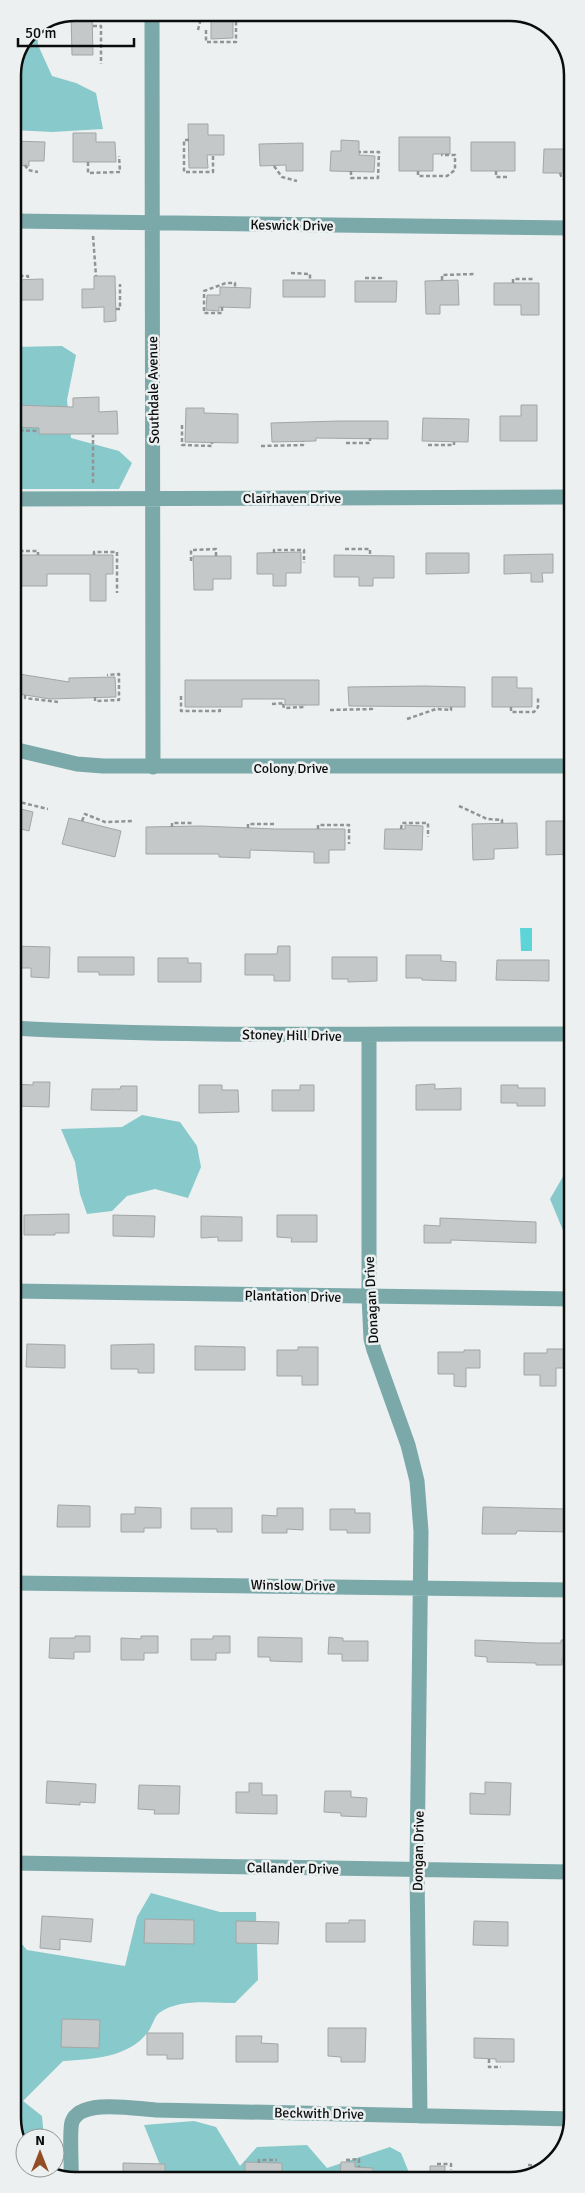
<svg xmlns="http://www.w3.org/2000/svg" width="585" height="2193" font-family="Signika,sans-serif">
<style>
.green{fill:#88c9cb}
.water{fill:#5dd4d7}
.building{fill:#c4c8c8;stroke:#a2a6a6}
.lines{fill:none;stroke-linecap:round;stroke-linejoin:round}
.path{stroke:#919494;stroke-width:2.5;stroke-dasharray:4 2.5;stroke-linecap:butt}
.minor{stroke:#7ba8a9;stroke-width:15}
.labels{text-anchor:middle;stroke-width:5;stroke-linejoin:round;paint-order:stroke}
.street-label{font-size:14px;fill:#0b0c0c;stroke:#ecf0f0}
.rim{fill:none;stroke:#0b0c0c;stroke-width:2.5}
</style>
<rect width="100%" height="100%" fill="#ecf0f0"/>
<path class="green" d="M37,28L38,45L52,76L76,83L96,93L103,129L52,132L13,130V75L31,31Z
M62,346L76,355L67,400L71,438L119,451L132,463L119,489H13V347Z
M142,1115L180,1122L197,1146L201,1167L188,1198L155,1189L127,1196L112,1211L87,1214L80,1194L75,1162L61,1129L122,1127Z
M572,1161V1252L550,1199Z
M151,1893L220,1912H256L258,1980L235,2003C212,2003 179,1998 159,2013C154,2017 152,2027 148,2032C128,2058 93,2059 63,2061L23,2101L42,2116L44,2138H25V2150L14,2130V1935L27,1950L125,1966L137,1917Z
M194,2121L216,2127L240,2166L257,2147L307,2145L327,2168L390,2147L401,2153L412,2180H166L144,2125Z"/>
<path class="water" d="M520,928H532V951H521Z"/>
<path class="building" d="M76,12L92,13L93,55H72L71,14Z
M211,13H233V38L211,39Z
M188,124H208V135H224V155H207L208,168H189Z
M73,133H96V142H115L116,162H73Z
M399,137H450V154H433V171H399Z
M341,140L359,141V155L375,156L374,172L330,171L331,151H341Z
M13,141L45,142L44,161H29V166L13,165Z
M471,142H515V171H471Z
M303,143V171H286V165L260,166L259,144Z
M544,149H571V173H543Z
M94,276H115L116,321L104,322V307L82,308V289H94Z
M43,279V300H13V280Z
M283,280H325V297H283Z
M458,280L459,305H440V314H426L425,281Z
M355,281H397L396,302H355Z
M494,283H539V315H521V305H494Z
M220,287L251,288L250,308L219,307V311L206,310L207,295H220Z
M99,397V412L117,411L118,434H39V428L13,427V405L73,407V398Z
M521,405H537V441H500V416H521Z
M186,408H204V413L238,414V443L185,442Z
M423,418L469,419L468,442L422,441Z
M338,421H388V439L316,438V441L272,442L271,423Z
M301,552V573H286V586H273V574H257V553Z
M426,553H469V573L426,574Z
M553,554V573H542L543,582H531V573L504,574V555Z
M13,555H113V574H106V601H90V574H47V586H13Z
M334,555L394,556V578H373V586H359V577H334Z
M193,556H231V579H213V590H194Z
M13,673L69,682V678L115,677L116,697L50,699L13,693Z
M492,677H517V688H532V707H492Z
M185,680H319V705H285V699H242V707H185Z
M424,686L465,687V707L349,706L348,687Z
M13,807L33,812L29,831L13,827Z
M69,818L121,831L115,857L62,844Z
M546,821H572V854L546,855Z
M517,823L518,848L494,849V859L473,860L472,824Z
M405,825L423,826L422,850L384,849L385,829H405Z
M200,826L276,829H345V850H329V863H314V852L250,850V858L219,857V854H146V827Z
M13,946L50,947L49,978L31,977V968H13Z
M278,946H290V981H274V975H245V954H277Z
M406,955H441V961L456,962V981L422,980V978H406Z
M78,957H134V975H99V972H78Z
M332,957H377V981L348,982V979H332Z
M158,958H188V963H201V982H158Z
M497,960H549V981L496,980Z
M33,1082H50L49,1107L13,1106V1084L33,1085Z
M435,1084V1089L461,1088V1110H416V1085Z
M199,1085H222V1090H238L239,1112L199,1113Z
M300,1085H314V1111H272V1090H300Z
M501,1085H518V1088H545V1106H517V1103H501Z
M121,1086H137V1111L91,1110L92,1089H120Z
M69,1214V1233H55V1235H24V1215Z
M113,1215L155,1216L154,1237L113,1236Z
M277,1215H317V1242H291L292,1238L277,1237Z
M201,1216L242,1217V1241H218V1237L201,1238Z
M440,1218L536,1222V1243L451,1240V1243H424V1225L440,1226Z
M27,1344L65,1345V1368L26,1367Z
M154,1344V1373H138V1369H111V1345Z
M195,1346L245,1347V1370H195Z
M298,1347H318V1385H302V1376H277V1350H298Z
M547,1349H564V1368H556V1386H540V1375H524V1353H547Z
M464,1350H480V1368H466V1387L454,1386V1374H438V1352H464Z
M58,1505L90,1506V1527H57Z
M135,1507L161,1508V1528H144V1532H121V1514H135Z
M483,1507L566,1509V1513H572V1532L517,1531L516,1534H482Z
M191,1508H232V1532H217V1529H191Z
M277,1508H303V1530L287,1529V1533H262V1515L277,1516Z
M330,1509H355V1513H370V1533H347V1530H330Z
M75,1636H90V1652H74V1659L49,1658L50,1638H75Z
M141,1636H158V1653H144V1660H121V1638L141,1639Z
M213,1636H230V1653H216V1660H191V1639H213Z
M258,1637L302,1638V1662L270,1661V1657H258Z
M329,1637L343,1638V1641H368V1661H342V1654H328Z
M475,1640L537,1643H561V1640H572V1659H562V1665H536V1663L487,1662V1657L475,1656Z
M47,1781L96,1784L95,1803L80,1802V1805L46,1803Z
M485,1782L511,1783L510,1815L470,1814V1793L485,1794Z
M249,1783H262V1795H277V1814L236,1813V1792H249Z
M139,1785L180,1786L179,1814H154L155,1810L138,1809Z
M325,1791H351V1797L367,1798L366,1817L341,1816V1813L324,1812Z
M42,1916L93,1919L91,1942L60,1939V1950L40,1948Z
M145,1919L194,1920V1944L144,1943Z
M349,1920H365V1942H326V1923H349Z
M236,1921L279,1922L278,1944L236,1943Z
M474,1921L508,1922V1946L473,1945Z
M62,2019L100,2020L99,2048L61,2047Z
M328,2028H366L365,2062H341V2057L328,2056Z
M147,2033H183V2059H167V2055H147Z
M236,2036H262L261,2043L278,2044V2062H236Z
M474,2038L514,2039V2062H496V2059L474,2058Z
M245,2162L282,2163V2180H245Z
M341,2162H355V2167L373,2168V2180H340Z
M123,2163L165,2164V2180H123Z
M430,2166H445V2179H430Z"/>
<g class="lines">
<path class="path" d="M93,26H101V64
M198,30L201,18L211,13
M206,30V42H236V15H233
M189,140H184V172H213V155
M88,162V173L120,172L119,156
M25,165L28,170L38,172
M274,166L282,177L297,181
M351,171V178H378L379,152H359
M418,171V176H447L455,170V155H441
M496,171V177H508
M560,173L562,178L571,183
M93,236L96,276
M291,273L310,274V280
M13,276H28V279
M365,278H381V281
M442,280V275L475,274
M513,283V279H534
M222,307V313H204V291L226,283H235V287
M116,309H120V284
M182,425V445L212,446V443
M13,430L39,431
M346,443H370V438
M428,445H454V442
M261,446L303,445V441
M93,483V435
M345,549H370V555
M13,551H38V555
M274,553V550H304V563
M94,555V552H117V593
M191,561V550L216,549V556
M25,695V698L58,702
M181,696V711H220L219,707
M95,697V701L119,700V674L107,675
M272,704L285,703
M283,704L284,708L304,707V705
M511,707V712H534L538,707V697
M330,710L372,709V706
M407,719L436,709L451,710V707
M459,806L487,819L502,820V823
M14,807L15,801L48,809
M82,821L85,814L105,822L132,821
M568,821V817H572
M172,827V823H194
M248,828V824H276
M318,829V825H349V844
M401,829L402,823H428V837
M489,2059V2067H501
M346,2160L359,2159V2167
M259,2163V2160H277
M437,2164H451V2170
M528,2165L542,2166V2168"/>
<path class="minor" d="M152,13L153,767
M13,221L571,228
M13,499L571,497
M13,749L77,764L103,766H572
M13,1028C199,1038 386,1033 572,1034
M369,1036V1297L371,1339L374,1350L408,1445L417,1481L421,1531L417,1869L420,2116
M13,1291L572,1299
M13,1583L572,1590
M14,1863L572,1872
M71,2180C72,2169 69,2131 72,2122C80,2098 136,2109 156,2110L572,2119"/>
</g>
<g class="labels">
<g class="street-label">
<text transform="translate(292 225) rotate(1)" y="5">Keswick Drive</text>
<text transform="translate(153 390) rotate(-91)" y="5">Southdale Avenue</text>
<text x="292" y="503">Clairhaven Drive</text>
<text x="291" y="773">Colony Drive</text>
<text transform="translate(292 1035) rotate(1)" y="5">Stoney Hill Drive</text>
<text transform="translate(293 1296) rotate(1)" y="5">Plantation Drive</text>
<text transform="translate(371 1300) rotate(-93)" y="5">Donagan Drive</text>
<text transform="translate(293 1585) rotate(1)" y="5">Winslow Drive</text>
<text transform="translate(418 1851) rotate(-89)" y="5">Dongan Drive</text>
<text transform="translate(293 1868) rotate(1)" y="5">Callander Drive</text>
<text transform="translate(319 2113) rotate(1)" y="5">Beckwith Drive</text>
</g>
</g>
<path d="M0 0H585V2193H0ZM75 21H510A54 54 0 0 1 564 75V2118A54 54 0 0 1 510 2172H75A54 54 0 0 1 21 2118V75A54 54 0 0 1 75 21Z" fill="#ecf0f0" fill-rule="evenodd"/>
<path class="rim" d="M75 21H510A54 54 0 0 1 564 75V2118A54 54 0 0 1 510 2172H75A54 54 0 0 1 21 2118V75A54 54 0 0 1 75 21Z"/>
<g transform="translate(40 2153)"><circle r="24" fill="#ecf0f0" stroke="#929595"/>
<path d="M0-4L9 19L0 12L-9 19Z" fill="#944e26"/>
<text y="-8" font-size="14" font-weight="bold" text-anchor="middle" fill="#0b0c0c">N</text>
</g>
<path d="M18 38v8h116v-8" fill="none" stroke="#0b0c0c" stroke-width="2.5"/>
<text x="25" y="38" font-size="15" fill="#0b0c0c" stroke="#ecf0f0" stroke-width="4" paint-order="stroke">50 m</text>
</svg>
